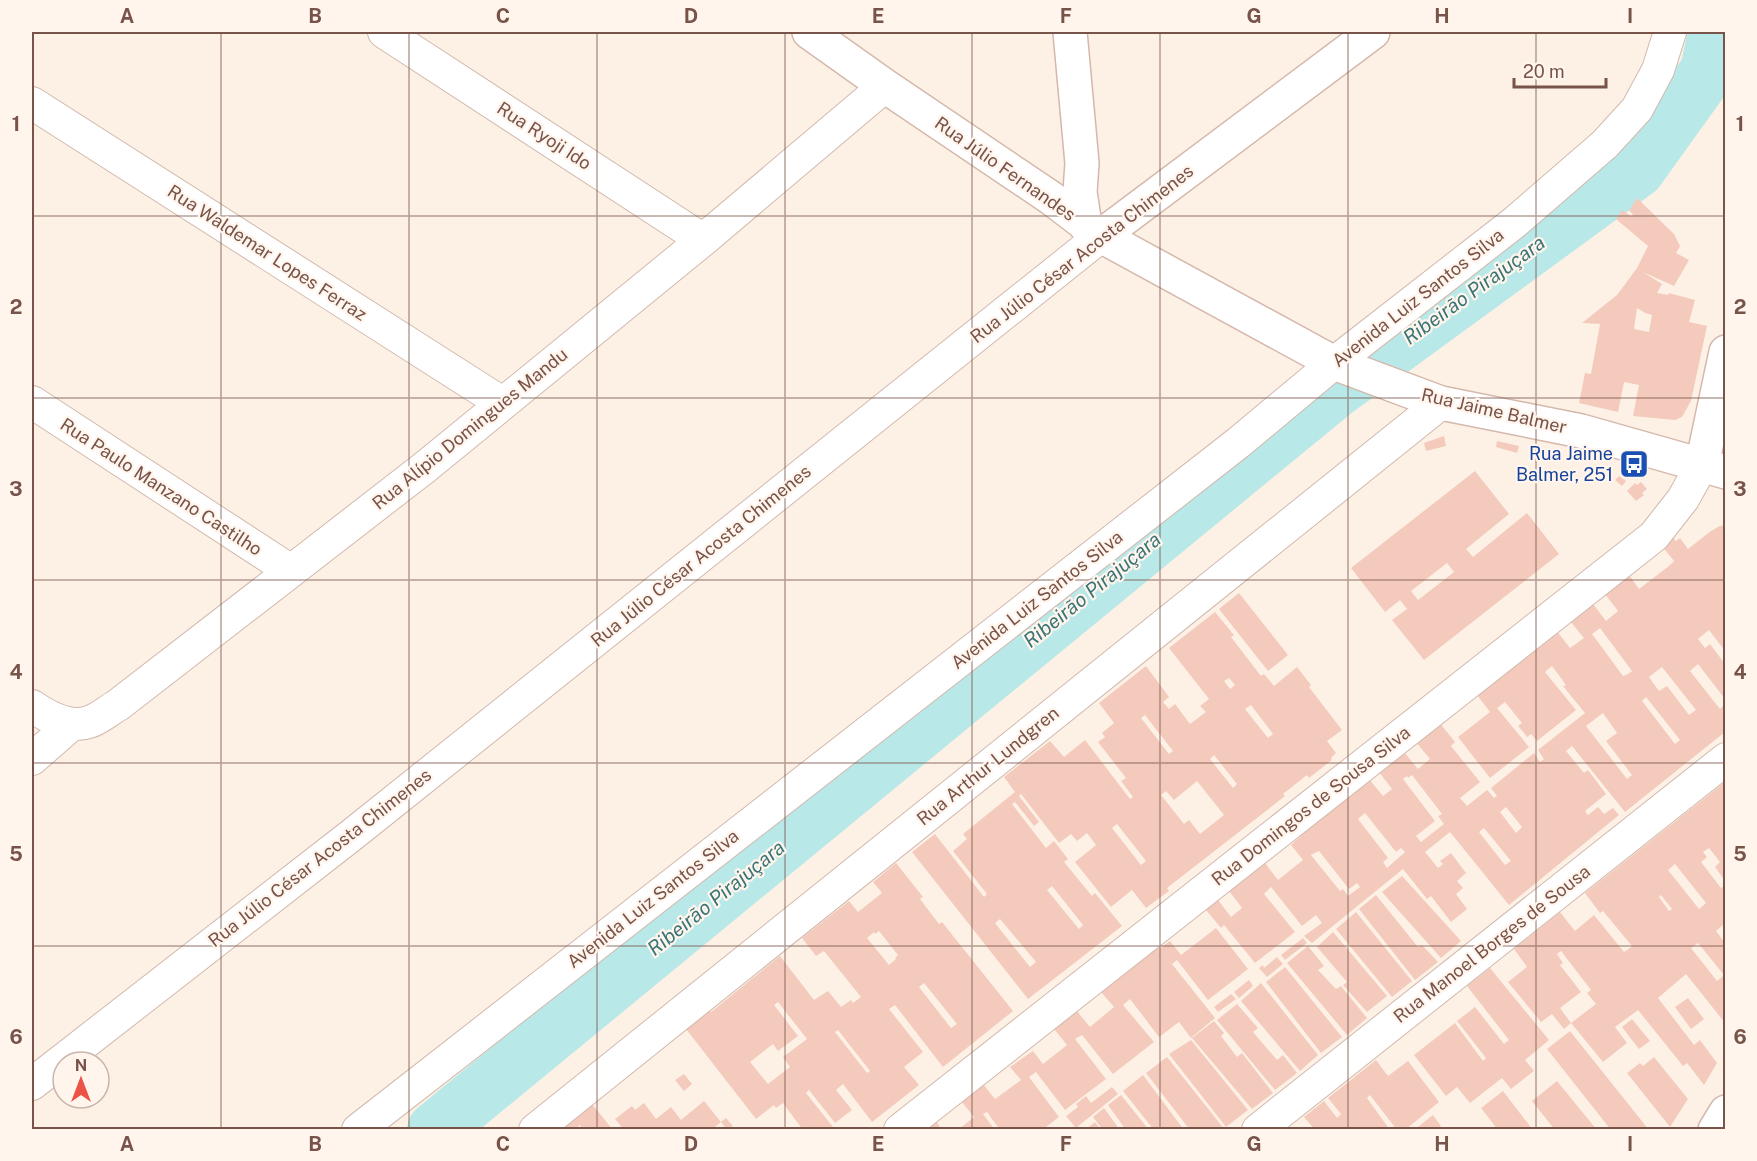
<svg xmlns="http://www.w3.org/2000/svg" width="1757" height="1161" font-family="'Public Sans',sans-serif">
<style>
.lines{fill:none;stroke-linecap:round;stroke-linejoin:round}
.river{stroke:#b9e8e8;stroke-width:56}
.building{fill:#f4cabc;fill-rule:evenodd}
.street-casing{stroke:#d2b9ad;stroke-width:34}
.secondary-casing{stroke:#d5b8ab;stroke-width:36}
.street{stroke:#fff;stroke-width:32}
.secondary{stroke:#fff;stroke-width:33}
.grid{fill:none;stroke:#785349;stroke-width:1.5;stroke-opacity:0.55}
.labels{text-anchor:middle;stroke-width:4.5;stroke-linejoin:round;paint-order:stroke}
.street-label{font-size:18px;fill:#785349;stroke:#fff5ed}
.transit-label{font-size:18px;fill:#164399;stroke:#fff5ed;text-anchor:end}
.water-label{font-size:20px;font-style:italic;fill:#397576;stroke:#fff5ed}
.neatline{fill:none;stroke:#785349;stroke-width:2}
.grid-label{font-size:20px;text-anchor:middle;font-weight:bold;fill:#785349}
</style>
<rect width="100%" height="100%" fill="#fdf1e6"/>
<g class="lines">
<path class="river" d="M435,1130L1333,392L1637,170L1708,71L1716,32"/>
</g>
<path class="building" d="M1637,198L1674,234L1680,246L1676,253L1689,260L1674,286L1643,272L1662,284L1657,293L1668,295L1669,293L1695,300L1689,322L1707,326L1691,401L1682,417L1675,420L1633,416L1639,385L1624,382L1618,412L1579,403L1585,373L1591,374L1600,324L1582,323L1617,295L1637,268L1648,246L1616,219L1622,210L1631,216L1633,214L1629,211ZM1637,308L1645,313L1652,315L1649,332L1634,329Z
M1444,436L1446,446L1426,451L1424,443Z
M1497,441L1519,446L1517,453L1496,447Z
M1475,471L1509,514L1466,549L1473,557L1527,513L1559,554L1424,660L1392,620L1407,609L1400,600L1385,612L1351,568ZM1447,563L1454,572L1418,600L1411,591Z
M1619,476L1626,481L1622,486L1615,480Z
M1641,482L1647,489L1642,493L1644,495L1636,501L1627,491L1635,483L1637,485Z
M1725,525V651L1709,630L1698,639L1705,648L1710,644L1725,664V699L1698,664L1690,671L1720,709L1725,704V732L1625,812L1572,746L1566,751L1584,773L1588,770L1606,794L1585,811L1588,815L1598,807L1604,814L1613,808L1619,815L1509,905L1450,832L1425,852L1438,868L1443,864L1440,861L1451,853L1466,873L1457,881L1463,888L1456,894L1467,909L1451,922L1431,896L1427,899L1403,869L1312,943L1304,936L1322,923L1316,915L1302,926L1271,887L1264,894L1295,932L1255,963L1224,925L1221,928L1206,910L1218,900L1231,917L1242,908L1229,891L1265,863L1278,880L1303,860L1291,845L1301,836L1299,834L1369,779L1383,796L1392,789L1379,772L1393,759L1395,761L1404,752L1418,769L1430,759L1415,741L1439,722L1455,742L1451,746L1480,782L1460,798L1467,806L1487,790L1494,798L1497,796L1491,788L1534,753L1540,762L1544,759L1538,750L1585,713L1563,686L1566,685L1552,666L1545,672L1576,710L1537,741L1531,734L1527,737L1525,734L1518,726L1522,723L1505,702L1497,708L1529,747L1490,778L1458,737L1490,712L1477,695L1488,687L1486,685L1556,630L1570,648L1584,638L1570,621L1593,604L1606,621L1618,611L1605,594L1629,575L1639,589L1669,566L1674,561L1661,545L1672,537L1676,541L1680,538L1688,549L1711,531L1720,526ZM1600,628L1632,671L1628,674L1623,676L1592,634ZM1662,667L1696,710L1689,715L1667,686L1659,691L1649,677ZM1646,697L1680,740L1675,744L1642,701ZM1603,713L1617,733L1606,741L1632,775L1627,779L1586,726ZM1412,775L1442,814L1438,816L1444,824L1421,842L1416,836L1435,821L1403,779L1407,776L1408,778ZM1506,807L1522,827L1516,833L1500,812ZM1365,813L1396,852L1401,848L1405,852L1387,868L1383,862L1388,858L1358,819ZM1484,828L1511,861L1505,865L1479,832ZM1319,851L1349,889L1357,883L1360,887L1348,896L1343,889L1340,891L1311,855Z
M1239,593L1288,655L1268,671L1219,609Z
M1215,612L1234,635L1231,637L1261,676L1264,674L1274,686L1297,667L1311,685L1309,687L1342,730L1327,741L1336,753L1331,758L1332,760L1309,778L1307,775L1283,794L1285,796L1167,888L1169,891L1146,908L1132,890L1111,907L1075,862L1096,845L1087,833L1077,841L1071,834L1059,843L1021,794L1019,796L1039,822L1034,826L1015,802L1012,804L1046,848L1054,841L1068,859L1064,862L1092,896L1095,893L1122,926L1028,999L912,852L935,834L984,897L987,894L953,851L967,839L963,834L1015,792L1004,777L1050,741L1064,757L1085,740L1130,799L1133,797L1121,781L1126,778L1098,742L1105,737L1102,733L1114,723L1099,703L1146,666L1169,697L1163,702L1169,709L1175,704L1190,724L1206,712L1200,706L1209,699L1169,648ZM1229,678L1235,685L1230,689L1224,681ZM1251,705L1273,734L1268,738L1245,709ZM1145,715L1173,751L1169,754L1141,718ZM1214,755L1237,784L1233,788L1210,759ZM1197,781L1224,815L1200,834L1189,820L1184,824L1161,795L1166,791L1174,800ZM1117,824L1146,861L1141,865L1112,828ZM1052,886L1083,925L1079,929L1047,890ZM1000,919L1036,962L1030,967L995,923Z
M1725,782V881L1715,867L1720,862L1709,848L1703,852L1707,857L1701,862L1721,888L1725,885V928L1723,925L1716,931L1725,943V1023L1686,974L1658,998L1694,1045L1700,1040L1717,1063L1704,1085L1687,1063L1683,1066L1638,1010L1615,1027L1627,1043L1603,1062L1571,1023L1596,1004L1587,993L1591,990L1561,951L1557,954L1563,963L1560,965L1581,992L1560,1008L1571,1023L1564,1029L1552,1014L1541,1022L1508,982L1527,967L1514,949L1560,912L1575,931L1594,915L1624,952L1630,948L1632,946L1603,911L1600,913L1585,893ZM1675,864L1706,903L1699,909L1668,870ZM1661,895L1672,909L1669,911L1659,897ZM1698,943L1724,975L1717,981L1691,948Z
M896,863L923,897L920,899L939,924L942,922L1013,1011L943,1067L895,1005L889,1009L923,1052L904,1067L919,1085L872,1122L843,1084L836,1090L852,1110L835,1123L809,1090L806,1093L833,1127L830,1130H803L783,1103L776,1108L774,1105L756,1119L686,1029L709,1010L711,1012L780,956L814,1000L828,991L841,1007L851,1000L853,1003L861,997L824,951L816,956L802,938L849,901L858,912L882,893L873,882ZM879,931L898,955L895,958L896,959L889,965L867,938L874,932L875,934ZM924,983L957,1024L951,1028L919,987ZM778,1002L807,1039L783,1057L790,1067L768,1084L750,1062L773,1044L778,1051L798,1036L774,1005ZM838,1030L870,1071L867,1073L835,1032Z
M1402,876L1461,941L1441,958L1382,892Z
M1376,895L1418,947L1422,945L1438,962L1415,980L1359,909Z
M1356,912L1412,981L1392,997L1336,929Z
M1216,928L1248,969L1208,1000L1177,960L1172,964L1215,1018L1191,1038L1179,1022L1159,1037L1130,999L1123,1005L1154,1042L1113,1074L1082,1035L1075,1039L1106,1079L1065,1110L1036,1072L1029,1077L1059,1117L1042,1130H1000L987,1112L983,1114L995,1130H958L974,1117L961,1101L983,1084L995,1099L1021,1080L1010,1067L1033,1051L1043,1064L1067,1045L1054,1029L1077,1011L1090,1027L1114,1007L1101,992L1158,947L1159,949L1170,941L1181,955Z
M1333,932L1387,996L1367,1012L1343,985L1347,982L1317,947Z
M1303,938L1307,943L1285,960L1281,955Z
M1308,946L1324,966L1318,970L1336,989L1341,986L1367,1018L1347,1035L1287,963Z
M1277,957L1283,964L1267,977L1259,968L1263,965L1264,968Z
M1285,967L1342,1037L1321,1053L1266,982Z
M1490,968L1549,1040L1525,1060L1534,1071L1511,1089L1502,1078L1470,1103L1457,1087L1446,1096L1414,1055L1455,1023L1483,1061L1486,1058L1457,1021L1475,1007L1504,1044L1509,1040L1467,986Z
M1249,980L1253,986L1239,998L1234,992Z
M1261,983L1318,1055L1300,1071L1241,1001Z
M1231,994L1236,999L1218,1012L1214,1007Z
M1688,998L1704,1019L1691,1029L1675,1007Z
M1237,1004L1258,1028L1253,1032L1277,1060L1283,1055L1297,1073L1275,1090L1217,1020Z
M1632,1019L1650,1041L1639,1049L1622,1027Z
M1214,1021L1224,1033L1221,1036L1237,1057L1242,1053L1273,1093L1252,1109L1192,1038Z
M1570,1031L1649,1130H1611L1547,1049Z
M1191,1040L1248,1110L1226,1127L1169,1054Z
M1167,1057L1225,1130H1190L1146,1073Z
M1654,1057L1688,1099L1670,1127L1627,1073L1640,1063L1643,1066Z
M1376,1060L1388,1076L1408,1061L1439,1102L1405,1130H1397L1370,1095L1367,1098L1390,1130H1315L1304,1117L1324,1101L1337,1118L1341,1114L1328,1098Z
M684,1074L692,1084L684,1091L675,1080Z
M1143,1075L1184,1130H1154L1123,1091Z
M1557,1081L1597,1130H1555L1532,1101Z
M1112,1087L1118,1094L1076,1128L1066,1116L1078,1107L1076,1104L1086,1096L1091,1103Z
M1503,1091L1533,1130H1498L1481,1108Z
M1121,1095L1149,1130H1126L1108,1105Z
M704,1101L721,1122L726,1118L733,1126L727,1130L721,1122L711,1130H624L615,1119L632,1106L635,1110L644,1103L656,1119L671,1107L681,1120Z
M592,1104L613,1130H583L580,1125L574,1130H559Z
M1104,1108L1120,1130H1103L1093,1117Z
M1433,1115L1441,1126L1436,1130H1414Z
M936,1121L942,1130H925Z
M1095,1122L1101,1130H1085Z"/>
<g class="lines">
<g class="street-casing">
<path id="street" d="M384,32L703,240
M32,103L502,403
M32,402L291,571
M32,706C48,717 69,729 89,722C99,719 109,710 118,705L424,468L703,240L885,86
M32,759L72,724
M32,1084L353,834L1101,236
M358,1130L1238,443L1334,363L1515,222L1605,144L1637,109L1658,70L1670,32
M535,1130L1441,403
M900,1130L1654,536L1683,499L1702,465
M1258,1130L1726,759"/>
</g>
<g class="secondary-casing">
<path id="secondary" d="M809,32L885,86L1051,198L1101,236L1334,363L1441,403L1581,431L1726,472
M1070,32L1082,163L1080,192L1085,225
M1101,236L1373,32
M1702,465L1726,352
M1715,1130L1726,1112"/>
</g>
<use href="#street" class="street"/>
<use href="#secondary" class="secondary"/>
</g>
<path class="grid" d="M221,32V1130M409,32V1130M597,32V1130M785,32V1130M972,32V1130M1160,32V1130M1348,32V1130M1536,32V1130M32,216H1726M32,398H1726M32,580H1726M32,763H1726M32,946H1726"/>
<defs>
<g id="bus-square" transform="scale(1.5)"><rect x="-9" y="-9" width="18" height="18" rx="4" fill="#1a4fb4" stroke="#fff5ed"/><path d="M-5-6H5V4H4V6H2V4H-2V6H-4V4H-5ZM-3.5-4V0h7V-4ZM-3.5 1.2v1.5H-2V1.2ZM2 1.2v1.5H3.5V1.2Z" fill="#fff"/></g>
</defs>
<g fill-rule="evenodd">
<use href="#bus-square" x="1634" y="464"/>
</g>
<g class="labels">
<g class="street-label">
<text transform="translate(544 136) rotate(33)" y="6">Rua Ryoji Ido</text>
<text transform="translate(1005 169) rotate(35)" y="6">Rua Júlio Fernandes</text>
<text transform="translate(267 253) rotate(33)" y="6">Rua Waldemar Lopes Ferraz</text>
<text transform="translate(1082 254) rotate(-38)" y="6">Rua Júlio César Acosta Chimenes</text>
<text transform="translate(1418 298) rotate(-38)" y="6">Avenida Luiz Santos Silva</text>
<text transform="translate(1494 411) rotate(13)" y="6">Rua Jaime Balmer</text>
<text transform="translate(470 429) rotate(-39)" y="6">Rua Alípio Domingues Mandu</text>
<text transform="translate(161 487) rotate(33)" y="6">Rua Paulo Manzano Castilho</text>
<text transform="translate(701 556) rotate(-39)" y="6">Rua Júlio César Acosta Chimenes</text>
<text transform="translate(1037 600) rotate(-38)" y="6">Avenida Luiz Santos Silva</text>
<text transform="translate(988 766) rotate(-39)" y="6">Rua Arthur Lundgren</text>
<text transform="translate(1311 806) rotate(-38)" y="6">Rua Domingos de Sousa Silva</text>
<text transform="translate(320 858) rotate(-38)" y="6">Rua Júlio César Acosta Chimenes</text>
<text transform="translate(653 899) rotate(-38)" y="6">Avenida Luiz Santos Silva</text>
<text transform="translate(1492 944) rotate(-38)" y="6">Rua Manoel Borges de Sousa</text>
</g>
<g class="transit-label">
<text x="1613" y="460">Rua Jaime<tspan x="1613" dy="21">Balmer, 251</tspan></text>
</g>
<g class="water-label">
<text transform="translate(1474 290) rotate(-36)" y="7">Ribeirão Pirajuçara</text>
<text transform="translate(1092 590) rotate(-39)" y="7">Ribeirão Pirajuçara</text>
<text transform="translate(716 898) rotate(-39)" y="7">Ribeirão Pirajuçara</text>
</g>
</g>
<rect width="1757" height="1161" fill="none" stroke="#fff5ed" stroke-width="66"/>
<g transform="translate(81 1080)"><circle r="28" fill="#fff5ed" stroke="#c9b4ab" stroke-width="1.5"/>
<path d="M0-4.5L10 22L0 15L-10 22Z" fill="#eb5346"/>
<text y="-9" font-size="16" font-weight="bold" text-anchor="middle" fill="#785349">N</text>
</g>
<path d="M1514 78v9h92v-9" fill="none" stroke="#785349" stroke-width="3"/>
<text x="1523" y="78" font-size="18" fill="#785349" stroke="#fff5ed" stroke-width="4.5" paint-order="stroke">20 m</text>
<rect x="33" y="33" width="1691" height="1095" class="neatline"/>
<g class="grid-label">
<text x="127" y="23">A</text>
<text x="315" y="23">B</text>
<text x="503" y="23">C</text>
<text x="691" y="23">D</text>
<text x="878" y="23">E</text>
<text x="1066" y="23">F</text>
<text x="1254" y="23">G</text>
<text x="1442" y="23">H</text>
<text x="1630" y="23">I</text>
<text x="16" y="131">1</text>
<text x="1740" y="131">1</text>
<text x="16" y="314">2</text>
<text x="1740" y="314">2</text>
<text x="16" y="496">3</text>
<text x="1740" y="496">3</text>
<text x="16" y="679">4</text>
<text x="1740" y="679">4</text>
<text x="16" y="861">5</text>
<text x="1740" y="861">5</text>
<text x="16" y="1044">6</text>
<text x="1740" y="1044">6</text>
<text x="127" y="1151">A</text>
<text x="315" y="1151">B</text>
<text x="503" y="1151">C</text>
<text x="691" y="1151">D</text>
<text x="878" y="1151">E</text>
<text x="1066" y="1151">F</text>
<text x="1254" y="1151">G</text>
<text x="1442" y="1151">H</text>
<text x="1630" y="1151">I</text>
</g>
</svg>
